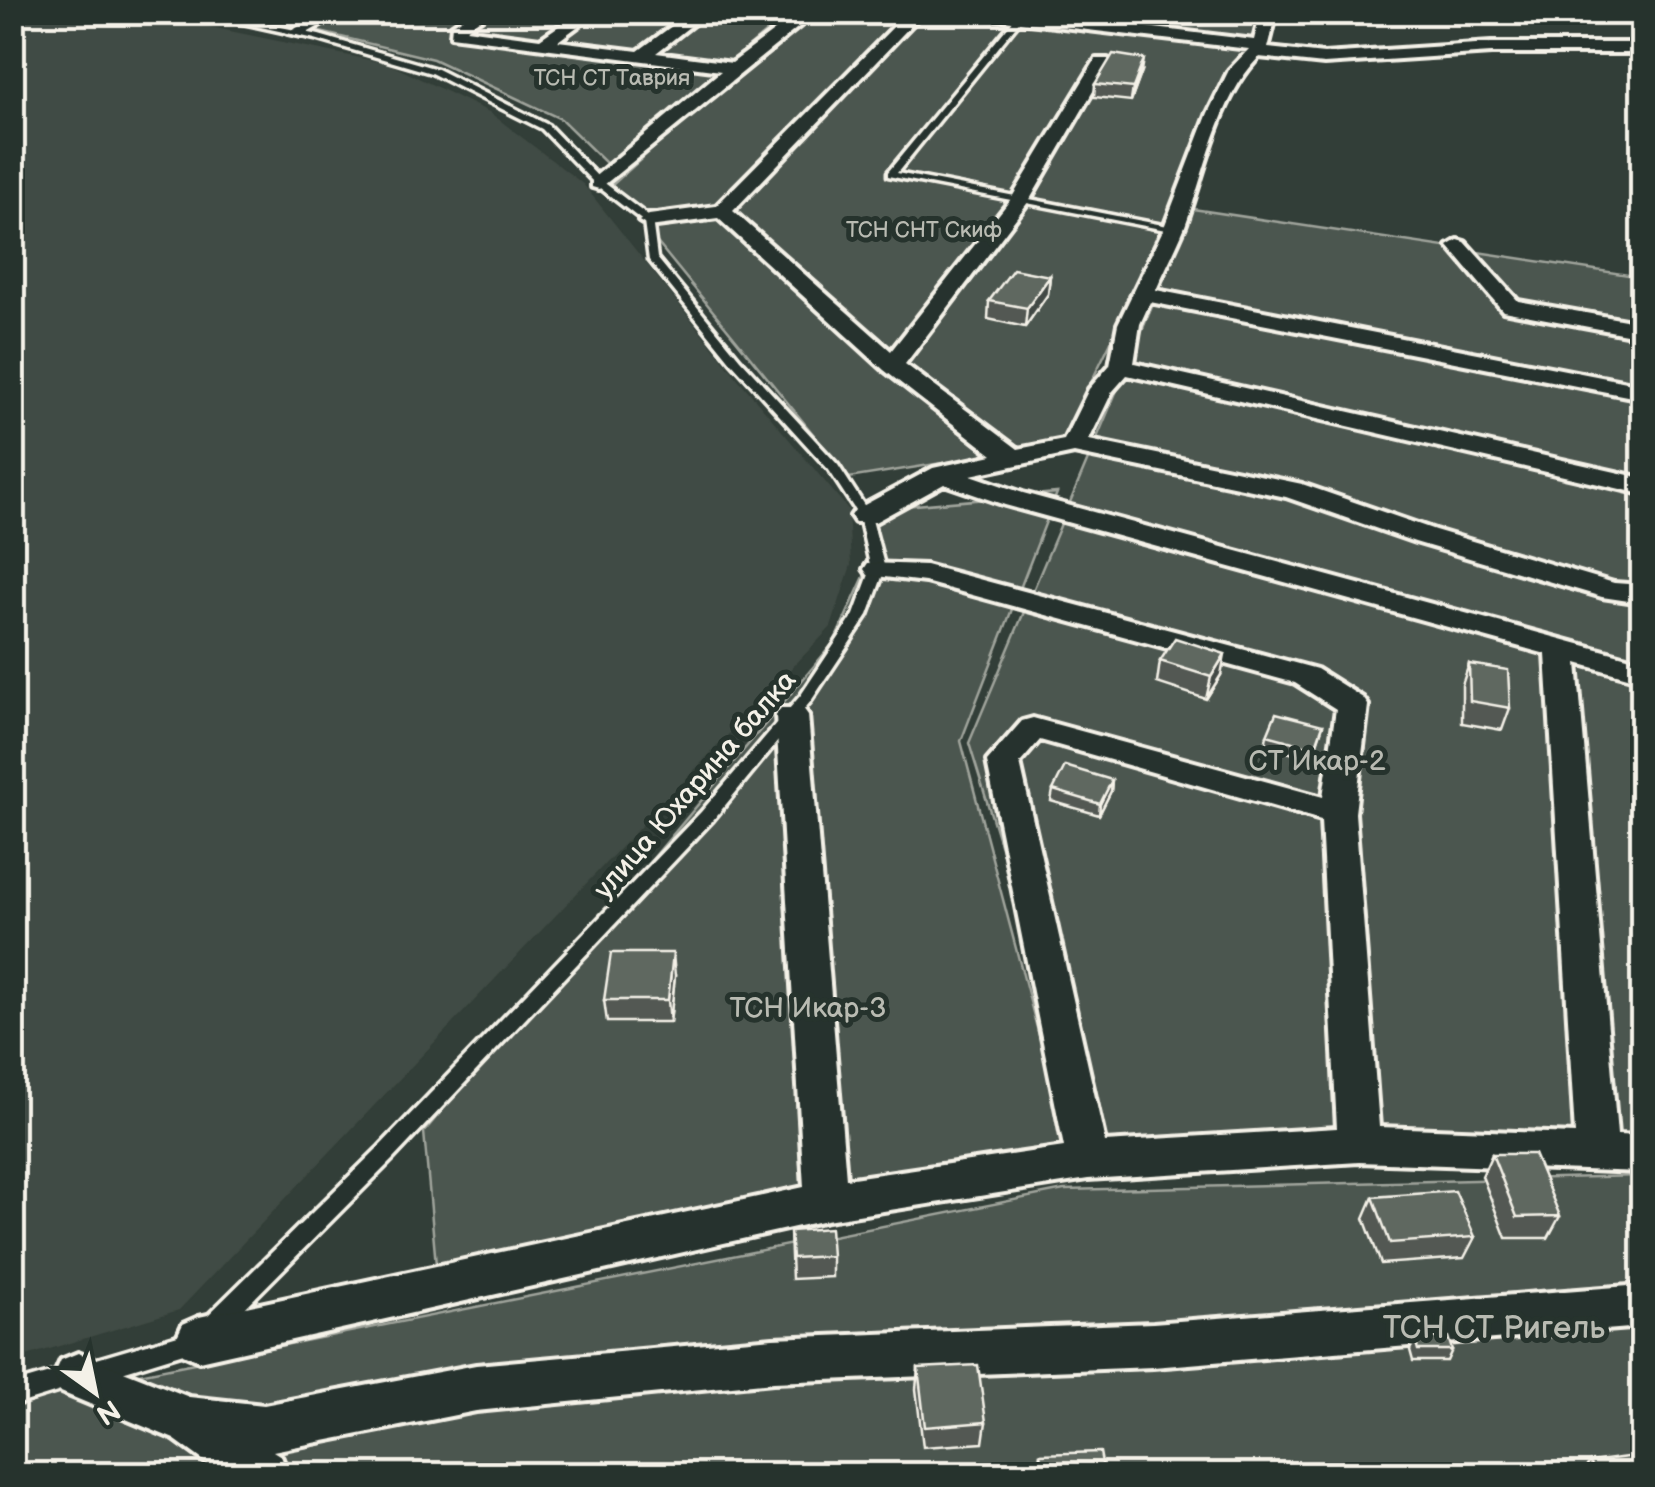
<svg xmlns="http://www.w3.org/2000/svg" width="1655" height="1487" font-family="'Balsamiq Sans',sans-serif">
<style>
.built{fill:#404b44}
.green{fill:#4c564f;stroke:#a0a49c;stroke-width:2.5}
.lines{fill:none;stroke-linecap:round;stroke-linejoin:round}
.lane-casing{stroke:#f4f1e8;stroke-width:7}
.street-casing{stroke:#f4f1e8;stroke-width:8}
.lane{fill:#26332d;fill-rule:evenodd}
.street{fill:#26332d;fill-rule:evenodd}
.wall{fill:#525953;stroke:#f4f1e8;stroke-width:2.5}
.shaded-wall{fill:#424944;stroke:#f4f1e8;stroke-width:2.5}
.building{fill:#5f6861;stroke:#f4f1e8;stroke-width:2.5}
.labels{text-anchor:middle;stroke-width:10;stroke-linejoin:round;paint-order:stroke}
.far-park-label{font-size:22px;fill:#b9bbb2;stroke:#26332d}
.park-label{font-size:28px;fill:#b9bbb2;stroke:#26332d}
.street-label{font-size:28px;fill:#f4f1e8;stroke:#26332d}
.near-park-label{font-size:32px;fill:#b9bbb2;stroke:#26332d}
</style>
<rect width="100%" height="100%" fill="#323e38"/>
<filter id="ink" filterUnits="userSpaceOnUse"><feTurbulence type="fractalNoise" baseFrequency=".01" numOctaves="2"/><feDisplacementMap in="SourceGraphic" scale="20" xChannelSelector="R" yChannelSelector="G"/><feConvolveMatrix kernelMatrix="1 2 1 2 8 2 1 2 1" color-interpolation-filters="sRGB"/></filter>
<g filter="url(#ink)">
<path class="built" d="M13,12L143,13L389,64L489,112L583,184L739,380L848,509L851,565L831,627L179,1310L13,1360Z"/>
<path class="green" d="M241,13H789L608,165L561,119L433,59Z
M804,13H1271L1061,444L849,478L611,186Z
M1193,209L1642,277V1151L1100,1169L969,743Z
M1057,493L961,741L1076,1175L439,1298L424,1132L834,642L867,570L880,508Z
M1642,1176V1474H298L134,1375L1064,1190Z
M118,1372L280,1474H13L12,1405Z"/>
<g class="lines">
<g class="lane-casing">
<path id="lane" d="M193,12H209L319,35L437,69L548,125L602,181L652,219L657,258L740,359L838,465L871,516L885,569L868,615L811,701L713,820L393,1159L221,1332L213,1335L205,1332L202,1325L205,1318L379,1147L701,812L801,695L854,615L871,569L859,516L829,470L732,363L649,260L644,222L596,185L542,129L431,73L315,39Z
M1020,12H1027L897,173L1173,227L1178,230L1176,232L888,176V172Z
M195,1330L203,1333L206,1340L203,1347L12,1406V1384Z"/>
</g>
<g class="street-casing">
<path id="street" d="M323,12H343L302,36L288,33Z
M472,12H490L466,29L540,39L579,12H597L558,41L638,51L691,12H708L656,53L732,63L800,12H817L599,189L592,187V179L721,71L451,36L452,25Z
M908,12H924L733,211L891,351L1011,199L1096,59H1108L1110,62L1029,201L905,364L1018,449L1064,440L1089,389L1110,365L1118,324L1163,230L1208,113L1229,70L1249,49L978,17L971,12H1022L1254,40L1261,12H1277L1268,48L1324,54L1491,43H1642V53H1491L1324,64L1259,57C1218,99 1205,172 1185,226C1176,248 1165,269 1156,290L1642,385V399L1150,302L1140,324L1134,363L1642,478V494L1127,375L1112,392L1089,440L1302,484L1435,530L1614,583L1642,585V603L1602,597L1415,542L1286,497L1074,453L971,475L1023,493L1642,661V681L1577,663L1617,1135L1642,1136V1172L1359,1162L1088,1179L826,1220L199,1361L183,1354L176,1339L183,1324L199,1317L804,1187L776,715L781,708H803L808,715L846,1179L1064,1147L987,761L1022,721L1033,718L1323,797L1336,709L1295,683L925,582L868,575L864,569L868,563L926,565L1317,669L1363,698L1368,705L1355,813L1379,1127L1575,1134L1546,654L1005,505L944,484L875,522H855L851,516L855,510L933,468L993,455L884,370L718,218L649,227L639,221L649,215L716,206ZM1040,740L1321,820L1337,1128L1105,1142L1020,763Z
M1458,240L1465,242L1518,301L1642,323V337L1503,311L1448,246Z
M1642,1285V1327L1153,1367L773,1382L476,1411L273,1451L281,1456L288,1474H222L174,1439L61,1392L54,1376L61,1360L78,1353L189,1397L264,1405L476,1365L773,1338L1153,1323Z"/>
</g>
<use href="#lane" class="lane"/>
<use href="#street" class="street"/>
</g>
<path class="wall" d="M1142,71L1131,101L1094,97L1095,84Z
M1050,276L1048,294L1025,327L988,319L989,301Z
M1160,661L1221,675L1206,699L1157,683Z
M1469,664L1510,708L1502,730L1462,723V685Z
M1323,725L1312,759L1265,746L1267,735Z
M1112,780L1111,791L1099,815L1051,801L1053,790Z
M675,976L670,1022H607L604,1000Z
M1492,1154L1560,1216L1548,1238H1506L1482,1176Z
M1373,1197L1475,1237L1464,1258L1381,1264L1364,1218Z
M790,1231L832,1256V1277L792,1279Z
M1415,1339L1452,1350L1447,1361H1413L1410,1350Z
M918,1368L986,1422L983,1443L923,1447L916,1389Z
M1040,1454L1104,1474H1036Z
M1590,1462L1642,1474H1581Z"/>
<path class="shaded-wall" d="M1144,59L1142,71L1131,101L1133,88Z
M1050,276L1048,294L1025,327L1027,308Z
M1225,654L1221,675L1206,699L1211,677Z
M1112,780L1111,791L1099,815L1100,804Z
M673,953L675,976L670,1022L668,1000Z"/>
<path class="building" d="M1113,54L1144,59L1133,88L1095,84Z
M1013,269L1050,276L1027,308L989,301Z
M1175,638L1225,654L1211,677L1160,661Z
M1469,664L1508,670L1510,708L1470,701Z
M1276,713L1323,725L1315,748L1267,735Z
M1065,766L1112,780L1100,804L1053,790Z
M611,953H673L668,1000H604Z
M1492,1154H1534L1560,1216L1517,1217Z
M1455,1191L1475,1237L1390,1243L1373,1197Z
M830,1228L832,1256L792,1258L790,1231Z
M1448,1337L1452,1350H1418L1415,1339Z
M978,1365L986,1422L925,1427L918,1368Z
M1100,1452L1104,1474H1043L1040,1454Z
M1642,1455V1474H1596L1590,1462Z"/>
</g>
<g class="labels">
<g class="far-park-label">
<text x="612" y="85">ТСН СТ Таврия</text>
<text x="924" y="237">ТСН СНТ Скиф</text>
</g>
<g class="park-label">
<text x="1317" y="770">СТ Икар-2</text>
<text x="808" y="1017">ТСН Икар-3</text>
</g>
<g class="street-label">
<text transform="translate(694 784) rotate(-49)" y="10">улица Юхарина балка</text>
</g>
<g class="near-park-label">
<text x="1494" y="1338">ТСН СТ Ригель</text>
</g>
</g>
<rect width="1655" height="1487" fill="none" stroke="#26332d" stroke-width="50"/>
<rect x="25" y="25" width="1605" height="1437" fill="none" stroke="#f4f1e8" stroke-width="4" filter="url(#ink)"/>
<g transform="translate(95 1392) rotate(147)" stroke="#26332d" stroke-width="8" paint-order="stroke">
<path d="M0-8L18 38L0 25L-18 38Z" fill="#f4f1e8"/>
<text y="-15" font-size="28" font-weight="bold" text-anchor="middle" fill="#f4f1e8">N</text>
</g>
</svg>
